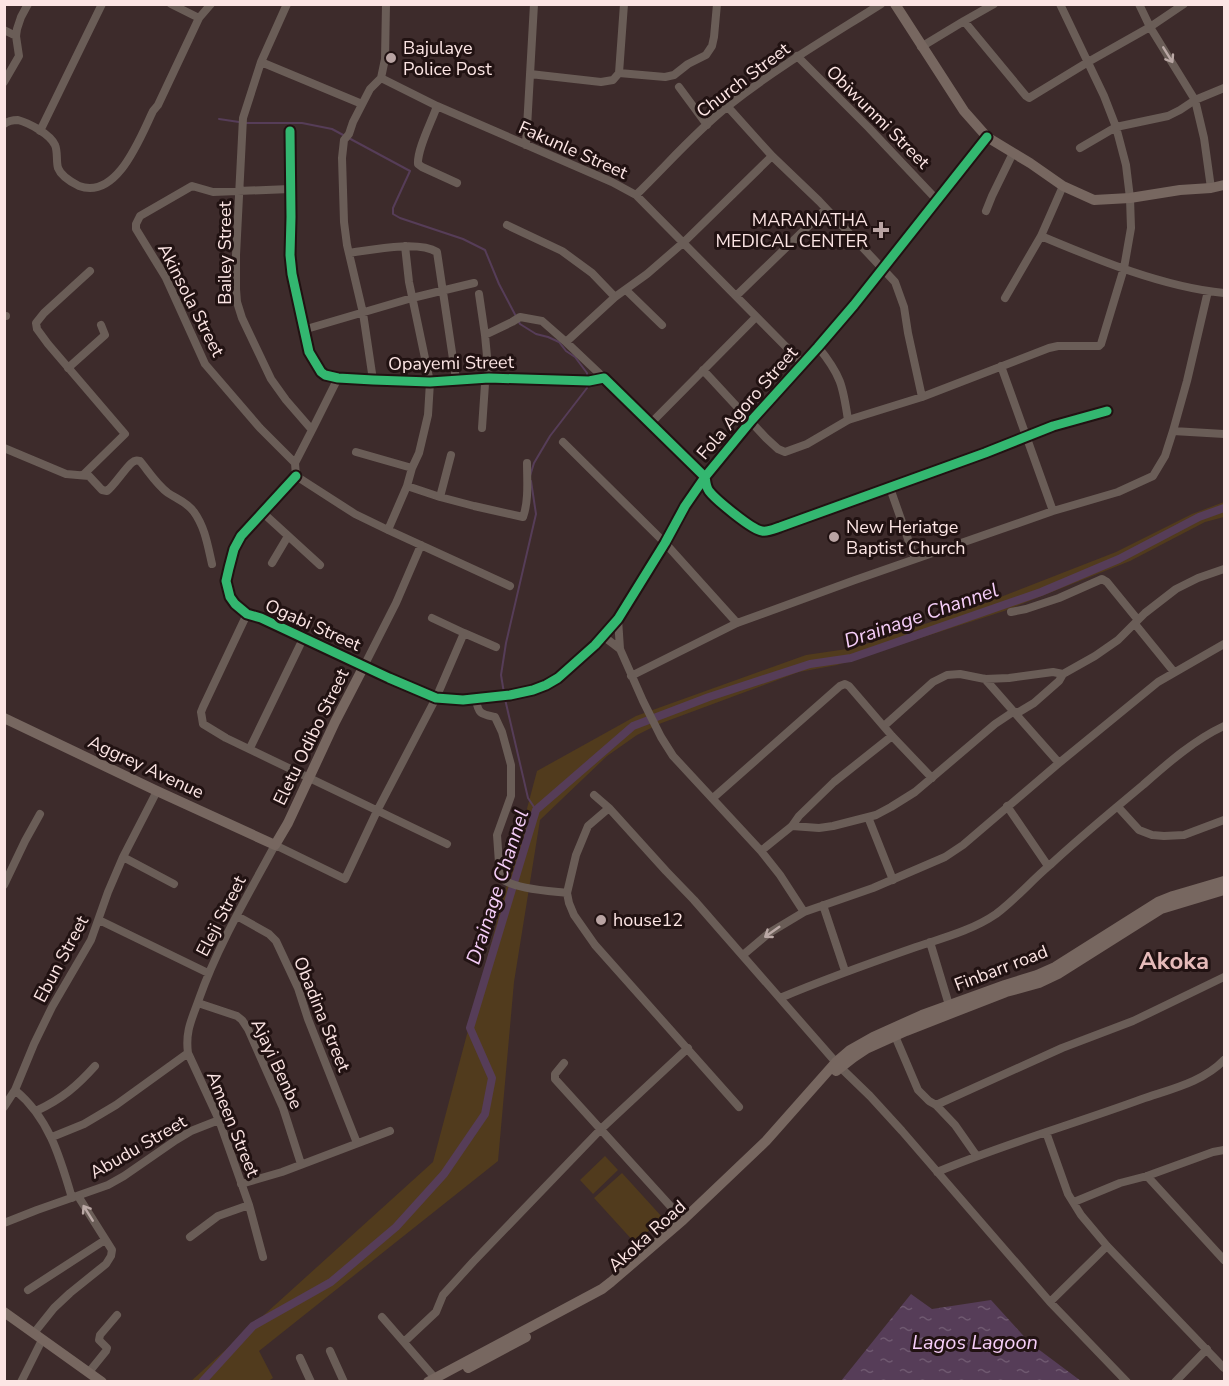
<svg xmlns="http://www.w3.org/2000/svg" width="1229" height="1386" font-family="'Nunito Sans',sans-serif">
<style>
.grass{fill:#513b1d}
.water{fill:url(#water-ripples)}
.lines{fill:none;stroke-linecap:round;stroke-linejoin:round}
.stream{stroke:#563d58;stroke-width:2}
.canal{stroke:#563d58;stroke-width:8}
.street{stroke:#6a5d57;stroke-width:8}
.secondary{stroke:#776760;stroke-width:10}
.cycleway-casing{stroke:#211212;stroke-width:13}
.cycleway{stroke:#33b770;stroke-width:9}
.oneway{stroke:#baa8a5}
.poi-dot{fill:#b9a4a3;stroke:#211212;stroke-width:2}
.labels{text-anchor:middle;stroke-width:6;stroke-linejoin:round;paint-order:stroke}
.poi-label{font-size:18px;fill:#fce5e4;stroke:#211212;text-anchor:start}
.street-label{font-size:18px;fill:#fce5e4;stroke:#211212}
.water-label{font-size:20px;font-style:italic;fill:#f6cef9;stroke:#211212}
.district-label{font-size:24px;font-weight:bold;fill:#e6bbba;stroke:#211212}
</style>
<defs>
<pattern id="water-ripples" width="26" height="14" patternUnits="userSpaceOnUse" patternTransform="scale(1.5)"><rect width="26" height="14" fill="#563d58"/><path d="M2 4q2-2 4 0t4 0M15 11q2-2 4 0t4 0" fill="none" stroke="#6f5970"/></pattern>
</defs>
<rect width="100%" height="100%" fill="#3d2b2b"/>
<path class="grass" d="M1224,502V517L1205,522L1130,561L1004,611L837,665L799,672L659,724L637,735L607,756L540,820L514,982L498,1161L259,1351L273,1378L267,1382H190L433,1162L537,771L636,716L806,655L854,648L975,607L1116,552L1192,514Z
M605,1156L618,1170L593,1194L580,1180Z
M622,1173L663,1218L635,1243L594,1198Z"/>
<path class="water" d="M911,1294L932,1309L991,1300L1030,1343L1081,1381H841Z"/>
<g class="lines">
<path class="stream" d="M219,119L239,122
M245,123H302L332,129L410,171L393,208V214L400,218L463,239L485,250L499,284L520,324L536,334L548,337L559,342L566,351L575,357L587,373V388L550,436L534,463L530,476
M504,693L501,675L506,643L536,514L531,481
M505,699L528,798L536,810"/>
<path class="canal" d="M202,1382L253,1326L331,1282L396,1227L444,1174L485,1114L492,1078L470,1028L536,810L633,726L709,697L810,664L851,658L1041,592L1119,559L1199,517L1224,508"/>
<path class="street" d="M171,4L199,18
M287,4L261,62L243,118L236,255V289L237,302L242,318L271,379L286,400L312,430L295,463
M1139,4L1150,27L1195,100L1204,138L1211,188
M964,21L1026,96L1029,98L1088,62L1150,27L1184,4
M4,30L16,36
M921,47L964,21L994,4
M797,56L869,128L937,200
M261,62L362,104
M619,73L665,77L674,75L688,64L706,55L712,46L714,37L717,4
M530,74L601,82L613,80L619,73L624,4
M381,78L437,106L612,182L636,195L802,363
M4,82L19,56L16,36L17,29L21,17L28,4
M679,87L707,125
M437,106C432,121 417,149 418,164L422,167L457,183
M727,106L772,156L819,201L895,282L904,307L908,333L922,397
M4,124C8,121 13,120 18,120C29,123 50,134 55,145C58,152 56,161 58,168C61,176 71,182 79,186C117,200 140,138 153,111L158,105L199,18L211,4
M40,131L102,4
M290,131L291,217L290,255L292,274L309,352L321,372L325,375L338,378L373,380L430,382L489,378L589,381L604,378L705,477C706,482 706,487 709,491C715,499 752,530 762,531C768,532 774,529 780,527L985,453L1053,426L1107,411
M526,145L534,4
M1080,148L1116,127L1168,116L1180,110L1195,100L1224,88
M290,189L213,192L192,186L140,216L136,224V229L166,278L205,364L260,428L295,463L296,476
M636,195C666,166 695,132 728,106C776,68 829,37 881,4
M986,211L992,196L1013,153
M507,225L562,251L592,273L615,297
M1041,236L1063,186
M349,253C371,250 418,240 437,252L456,379
M626,290L662,325
M479,294L485,335L489,378L485,384L482,428
M736,296L826,209
M1005,298L1041,236C1098,260 1163,287 1224,293
M4,316H6
M303,330L412,298L474,283
M485,335L512,322L520,317L542,321L566,342L604,378
M566,342L615,297L647,274L684,242L772,156
M818,347C841,375 843,386 848,420
M1001,366L1053,511
M68,368L105,335L101,325
M703,370L766,438L778,449L785,452L807,444L848,420L922,397L1049,348L1058,346H1099L1101,344L1124,268L1131,228L1130,198L1126,165L1116,127L1104,96L1060,4
M373,380L363,313L347,245L344,222L342,158L344,140L349,134L353,122L370,89L381,78L385,59L386,4
M650,424L756,317
M312,430L338,378
M1173,431L1224,434
M563,442L665,543L737,623
M4,448L66,474L89,476L102,490L107,491C115,485 129,462 135,461C137,460 138,461 140,461C149,472 157,485 168,493C177,499 187,502 194,512C205,527 208,547 212,564
M356,452L412,468
M83,475L125,434L48,344L37,329L36,323L44,313L90,271
M296,476L241,536L234,549L229,568L226,581L230,597L235,604L247,614L261,618L364,666L396,603L421,545
M296,476L355,514L388,530L510,586
M407,486L440,497L451,455
M890,488L915,559
M440,497L474,506L523,517C529,501 527,479 527,463
M262,512L320,565
M388,530L407,486L412,468L419,453L428,415L430,382L409,282L405,246
M272,563L288,536
M1011,612L1026,609L1059,598L1102,579L1107,582L1138,620
M247,614L203,707L201,712L203,724L226,738L447,844
M432,618L464,633
M618,619L620,649L643,701L661,737L673,756L761,851L780,875L804,912
M1135,624L1174,672
M603,636L620,649
M631,676L737,623L855,580L1053,511L1118,492L1153,476L1165,456L1173,431L1187,381L1208,291
M985,679L1059,763
M476,699C478,714 481,714 495,717L502,732L511,765V796L497,835L500,877C511,889 550,891 567,893
M884,726L933,682L947,675L960,674L985,679L1009,678L1053,672L1063,674L1095,656L1118,640L1145,613L1176,589L1198,578L1224,569
M250,748L300,645
M594,795L609,808L666,871L694,900L840,1067L870,1096L902,1131L1050,1302L1127,1382
M713,798L840,686L845,684L849,686L892,736L932,778
M1007,806L1048,866
M1118,807L1139,830L1152,835L1164,836L1184,835L1224,820
M609,808L588,826L576,855L567,893L569,903L574,915L595,945L739,1107
M868,817L893,880
M792,826L819,828L833,826L876,815L891,807L915,792L995,724L1013,712H1019L1034,703L1059,681L1063,674
M761,851L792,826L799,816L834,782L892,736
M123,857L174,884
M4,885L25,841L40,814
M823,905L845,971
M237,916L269,934L276,941L298,988L308,1019L357,1143
M99,920L208,973
M930,942L949,1005
M743,955L769,933L804,912L873,888L945,857L963,845L1059,763L1158,682L1224,644
M780,998C825,979 870,963 916,947C943,938 973,930 996,914C1016,899 1031,881 1050,865C1080,837 1112,811 1143,785C1168,763 1194,740 1224,726
M198,1003L237,1016L242,1020L248,1029L283,1108L301,1164
M895,1036L918,1090L929,1101L936,1105L955,1125L976,1155
M564,1063L555,1074V1079L683,1220
M15,1090C49,1118 60,1157 72,1198
M936,1105L1062,1048L1133,1021L1224,977
M4,1107L15,1090L34,1044L52,1007L91,940L108,892L123,857L157,791
M36,1111C62,1099 77,1086 95,1066
M1046,1132L1068,1194L1081,1215L1107,1246L1224,1368
M52,1137L84,1124L116,1105L188,1053
M937,1172C1004,1144 1074,1124 1142,1099C1171,1089 1203,1082 1224,1060
M1147,1176L1224,1260
M241,1184L282,1172L390,1131
M1074,1202L1120,1183L1147,1176L1213,1152L1224,1150
M4,1223L37,1210L108,1185L124,1176L176,1140L191,1131L219,1120
M190,1237L218,1216L249,1205
M263,1257L249,1205L219,1120L188,1053C185,1031 192,1019 199,999C218,945 248,895 275,845L345,879L377,811L436,698L464,633L496,647
M28,1290L105,1240
M1050,1302L1107,1246
M382,1317L435,1378
M34,1333L54,1308L70,1293L106,1264L111,1256L112,1250L78,1196
M404,1342L436,1312L443,1295L473,1262L601,1129L688,1048
M330,1351L344,1382
M300,1358L311,1382
M89,1372L106,1351L107,1348L99,1340L100,1335L117,1315
M21,1382L42,1340
M1175,1382L1207,1349"/>
<path class="secondary" d="M895,4L964,111L987,137L1030,163L1063,186L1094,200L1130,198L1180,190L1211,188L1224,185
M4,718L157,791L275,845L288,823L335,722L364,666L412,688L436,698L463,700L510,695L533,690L546,685L558,678L595,645L618,619L665,543L685,506L705,477L751,421L818,347L854,305L987,137
M836,1071L854,1057L866,1049L906,1031L1006,992L1039,983L1058,974L1161,909L1224,890
M4,1312L102,1382
M468,1368L526,1337
M428,1382L602,1289L611,1282L683,1220L766,1141L836,1062L850,1050L873,1037L922,1015L1005,985L1037,975L1055,967L1158,902L1173,896L1224,881"/>
<g class="cycleway-casing">
<path id="cycleway" d="M290,131L291,217L290,255L292,274L309,352L321,372L325,375L338,378L373,380L430,382L489,378L589,381L604,378L705,477C706,482 706,487 709,491C715,499 752,530 762,531C768,532 774,529 780,527L985,453L1053,426L1107,411
M296,476L241,536L234,549L229,568L226,581L230,597L235,604L247,614L261,618L389,678L436,698L463,700L510,695L533,690L546,685L558,678L595,645L618,619L665,543L685,506L705,477L751,421L818,347L854,305L987,137"/>
</g>
<use href="#cycleway" class="cycleway"/>
</g>
<defs><path id="oneway-shaft" d="M-6 0H5M1.5-3L5.5 0L1.5 3" fill="none" stroke-width="1.6" stroke-linecap="round" stroke-linejoin="round" transform="scale(1.5)"/></defs>
<g class="oneway">
<use href="#oneway-shaft" transform="translate(1168 55) rotate(58)"/>
<use href="#oneway-shaft" transform="translate(772 932) rotate(145)"/>
<use href="#oneway-shaft" transform="translate(88 1213) rotate(-122)"/>
</g>
<g class="poi-dot">
<circle cx="391" cy="58" r="6"/>
<path d="M878 221h6v6h6v6h-6v6h-6v-6h-6v-6h6z"/>
<circle cx="834" cy="537" r="6"/>
<circle cx="601" cy="920" r="6"/>
</g>
<g class="labels">
<g class="poi-label">
<text x="403" y="54">Bajulaye<tspan x="403" dy="21">Police Post</tspan></text>
<text x="868" y="226" text-anchor="end">MARANATHA<tspan x="868" dy="21">MEDICAL CENTER</tspan></text>
<text x="846" y="533">New Heriatge<tspan x="846" dy="21">Baptist Church</tspan></text>
<text x="613" y="926">house12</text>
</g>
<g class="street-label">
<text transform="translate(743 80) rotate(-37)" y="6">Church Street</text>
<text transform="translate(878 117) rotate(45)" y="6">Obiwunmi Street</text>
<text transform="translate(573 150) rotate(24)" y="6">Fakunle Street</text>
<text transform="translate(225 253) rotate(-90)" y="6">Bailey Street</text>
<text transform="translate(191 300) rotate(63)" y="6">Akinsola Street</text>
<text transform="translate(451 363) rotate(-1)" y="6">Opayemi Street</text>
<text transform="translate(747 403) rotate(-49)" y="6">Fola Agoro Street</text>
<text transform="translate(313 625) rotate(24)" y="6">Ogabi Street</text>
<text transform="translate(311 737) rotate(-64)" y="6">Eletu Odibo Street</text>
<text transform="translate(146 767) rotate(25)" y="6">Aggrey Avenue</text>
<text transform="translate(221 916) rotate(-63)" y="6">Eleji Street</text>
<text transform="translate(61 959) rotate(-62)" y="6">Ebun Street</text>
<text transform="translate(1001 968) rotate(-21)" y="6">Finbarr road</text>
<text transform="translate(322 1014) rotate(68)" y="6">Obadina Street</text>
<text transform="translate(277 1064) rotate(65)" y="6">Ajayi Benbe</text>
<text transform="translate(233 1124) rotate(68)" y="6">Ameen Street</text>
<text transform="translate(138 1147) rotate(-30)" y="6">Abudu Street</text>
<text transform="translate(647 1236) rotate(-42)" y="6">Akoka Road</text>
</g>
<g class="water-label">
<text transform="translate(921 615) rotate(-19)" y="7">Drainage Channel</text>
<text transform="translate(497 887) rotate(-72)" y="7">Drainage Channel</text>
<text x="975" y="1349">Lagos Lagoon</text>
</g>
<g class="district-label">
<text x="1174" y="969">Akoka</text>
</g>
</g>
<rect width="1229" height="1386" fill="none" stroke="#fce5e4" stroke-width="12"/>
</svg>
